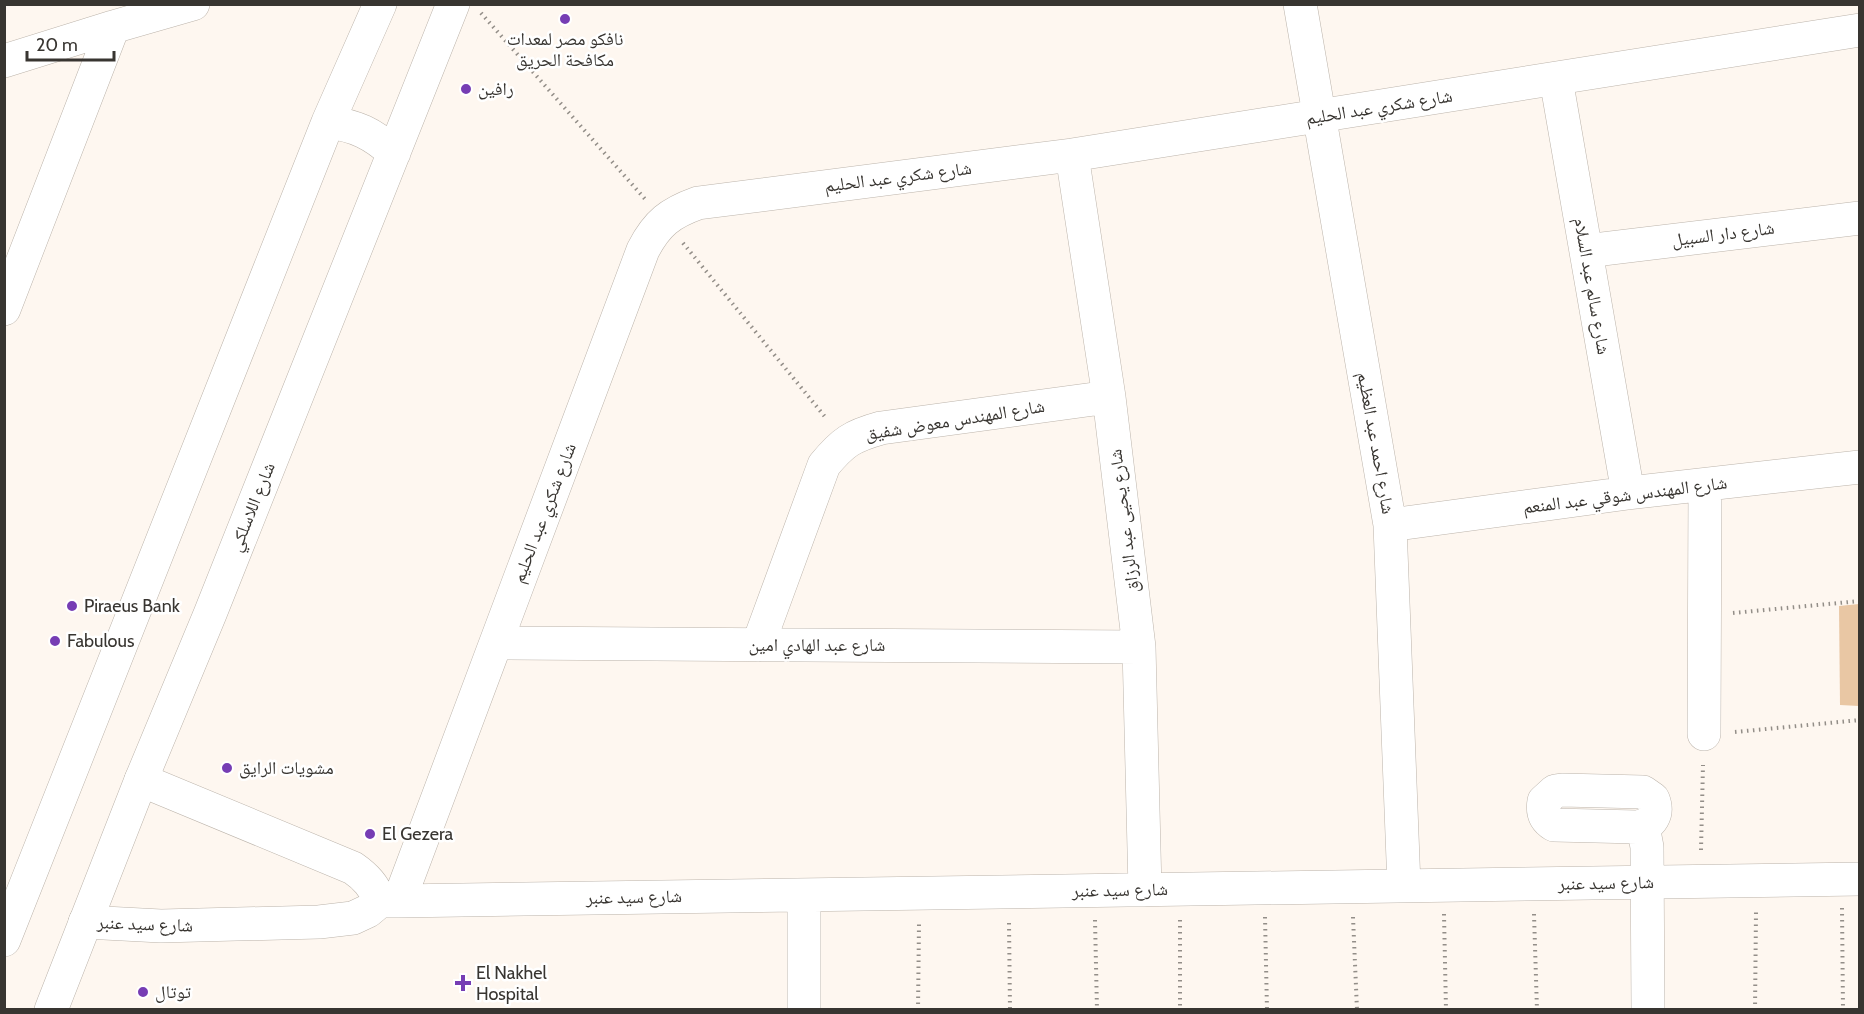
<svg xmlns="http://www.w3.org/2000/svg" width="1864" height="1014" font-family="Cabin,'Noto Naskh Arabic',sans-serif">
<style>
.green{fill:#e9c7a4}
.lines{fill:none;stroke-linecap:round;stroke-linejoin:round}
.minor-casing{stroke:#bcb4ab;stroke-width:34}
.major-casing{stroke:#bcb4ab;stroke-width:34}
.path{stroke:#938e88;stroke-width:4;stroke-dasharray:1.5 4.5;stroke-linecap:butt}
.minor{stroke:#fff;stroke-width:33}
.major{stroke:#fff;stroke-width:33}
.poi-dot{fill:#763db4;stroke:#fff;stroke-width:2}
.labels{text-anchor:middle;stroke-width:5;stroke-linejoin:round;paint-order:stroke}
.poi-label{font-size:18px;fill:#383531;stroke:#fff;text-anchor:start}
.street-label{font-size:18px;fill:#383531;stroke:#fff}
</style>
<rect width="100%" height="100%" fill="#fef7f0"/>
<path class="green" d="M1859,604V706L1840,705L1839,606Z"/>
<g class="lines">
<g class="minor-casing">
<path id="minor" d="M1300,4L1390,525L1404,886
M4,61L113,27L193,4
M1556,79L1628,493
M1072,155L1109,397L1139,647L1145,890
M1586,251L1860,218
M4,309L113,27
M1390,525L1628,493L1860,467
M496,643L1139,647
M758,645L824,465C843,442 852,436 881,428L1109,397
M1704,734L1705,485
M141,780L353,868C366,877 374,886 380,901
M1562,790L1643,792L1653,799C1659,814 1652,825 1637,827L1554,825C1544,819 1542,812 1544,801L1555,791Z
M1643,826L1647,847L1648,1010
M804,895V1010
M399,901L643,250C657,223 670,213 698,203L1072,155L1860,30
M85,922L161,926L319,922L353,918L368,911L380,901H399L1860,879"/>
</g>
<g class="major-casing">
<path id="major" d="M328,122C356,126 372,133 394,153
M4,940L328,122L380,4
M51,1010L141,780L210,614L453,4"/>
</g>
<path class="path" d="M481,13L645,199
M683,243L826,418
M1733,613L1860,601
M1735,732L1860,720
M1701,850L1703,765
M1842,908L1843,1010
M1444,914L1446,1010
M1534,914L1537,1010
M1265,917L1267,1010
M1353,917L1357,1010
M1095,920L1097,1010
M1180,920V1010
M1009,923L1010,1010
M918,1010L919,923
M1755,1010L1756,911"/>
<use href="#minor" class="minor"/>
<use href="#major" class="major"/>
</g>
<g class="poi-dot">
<circle cx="565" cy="19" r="6"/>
<circle cx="466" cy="89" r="6"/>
<circle cx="72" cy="606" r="6"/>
<circle cx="55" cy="641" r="6"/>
<circle cx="227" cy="768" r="6"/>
<circle cx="370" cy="834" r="6"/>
<path d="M460 974h6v6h6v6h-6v6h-6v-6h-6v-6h6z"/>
<circle cx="143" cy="992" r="6"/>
</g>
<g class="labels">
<g class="poi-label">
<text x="565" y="45" text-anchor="middle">نافكو مصر لمعدات<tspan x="565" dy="21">مكافحة الحريق</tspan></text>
<text x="478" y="95">رافين</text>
<text x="84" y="612">Piraeus Bank</text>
<text x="67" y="647">Fabulous</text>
<text x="239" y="774">مشويات الرايق</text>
<text x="382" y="840">El Gezera</text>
<text x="476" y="979">El Nakhel<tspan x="476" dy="21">Hospital</tspan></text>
<text x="155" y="998">توتال</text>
</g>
<g class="street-label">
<text transform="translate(1379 107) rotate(-9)" y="6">شارع شكري عبد الحليم</text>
<text transform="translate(898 177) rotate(-7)" y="6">شارع شكري عبد الحليم</text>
<text transform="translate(1723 234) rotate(-7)" y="6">شارع دار السبيل</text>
<text transform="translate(1592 286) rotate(80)" y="6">شارع سالم عبد السلام</text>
<text transform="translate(955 420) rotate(-9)" y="6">شارع المهندس معوض شفيق</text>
<text transform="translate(1376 443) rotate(80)" y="6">شارع احمد عبد العظيم</text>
<text transform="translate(1625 495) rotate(-7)" y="6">شارع المهندس شوقي عبد المنعم</text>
<text transform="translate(252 507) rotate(-68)" y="6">شارع اللاسلكي</text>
<text transform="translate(544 513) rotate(-69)" y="6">شارع شكري عبد الحليم</text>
<text transform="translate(1124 521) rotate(-97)" y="6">شارع يحيى عبد الرزاق</text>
<text x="817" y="651">شارع عبد الهادي امين</text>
<text transform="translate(1606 883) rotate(-1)" y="6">شارع سيد عنبر</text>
<text transform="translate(1120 890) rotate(-1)" y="6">شارع سيد عنبر</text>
<text transform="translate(634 897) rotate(-1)" y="6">شارع سيد عنبر</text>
<text transform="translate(145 924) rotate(2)" y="6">شارع سيد عنبر</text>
</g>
</g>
<rect width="1864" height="1014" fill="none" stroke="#383531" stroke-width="12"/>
<path d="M27 51v9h87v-9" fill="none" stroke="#383531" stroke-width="3"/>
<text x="36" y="51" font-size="18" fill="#383531" stroke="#ffffff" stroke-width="4.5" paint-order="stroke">20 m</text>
</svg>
